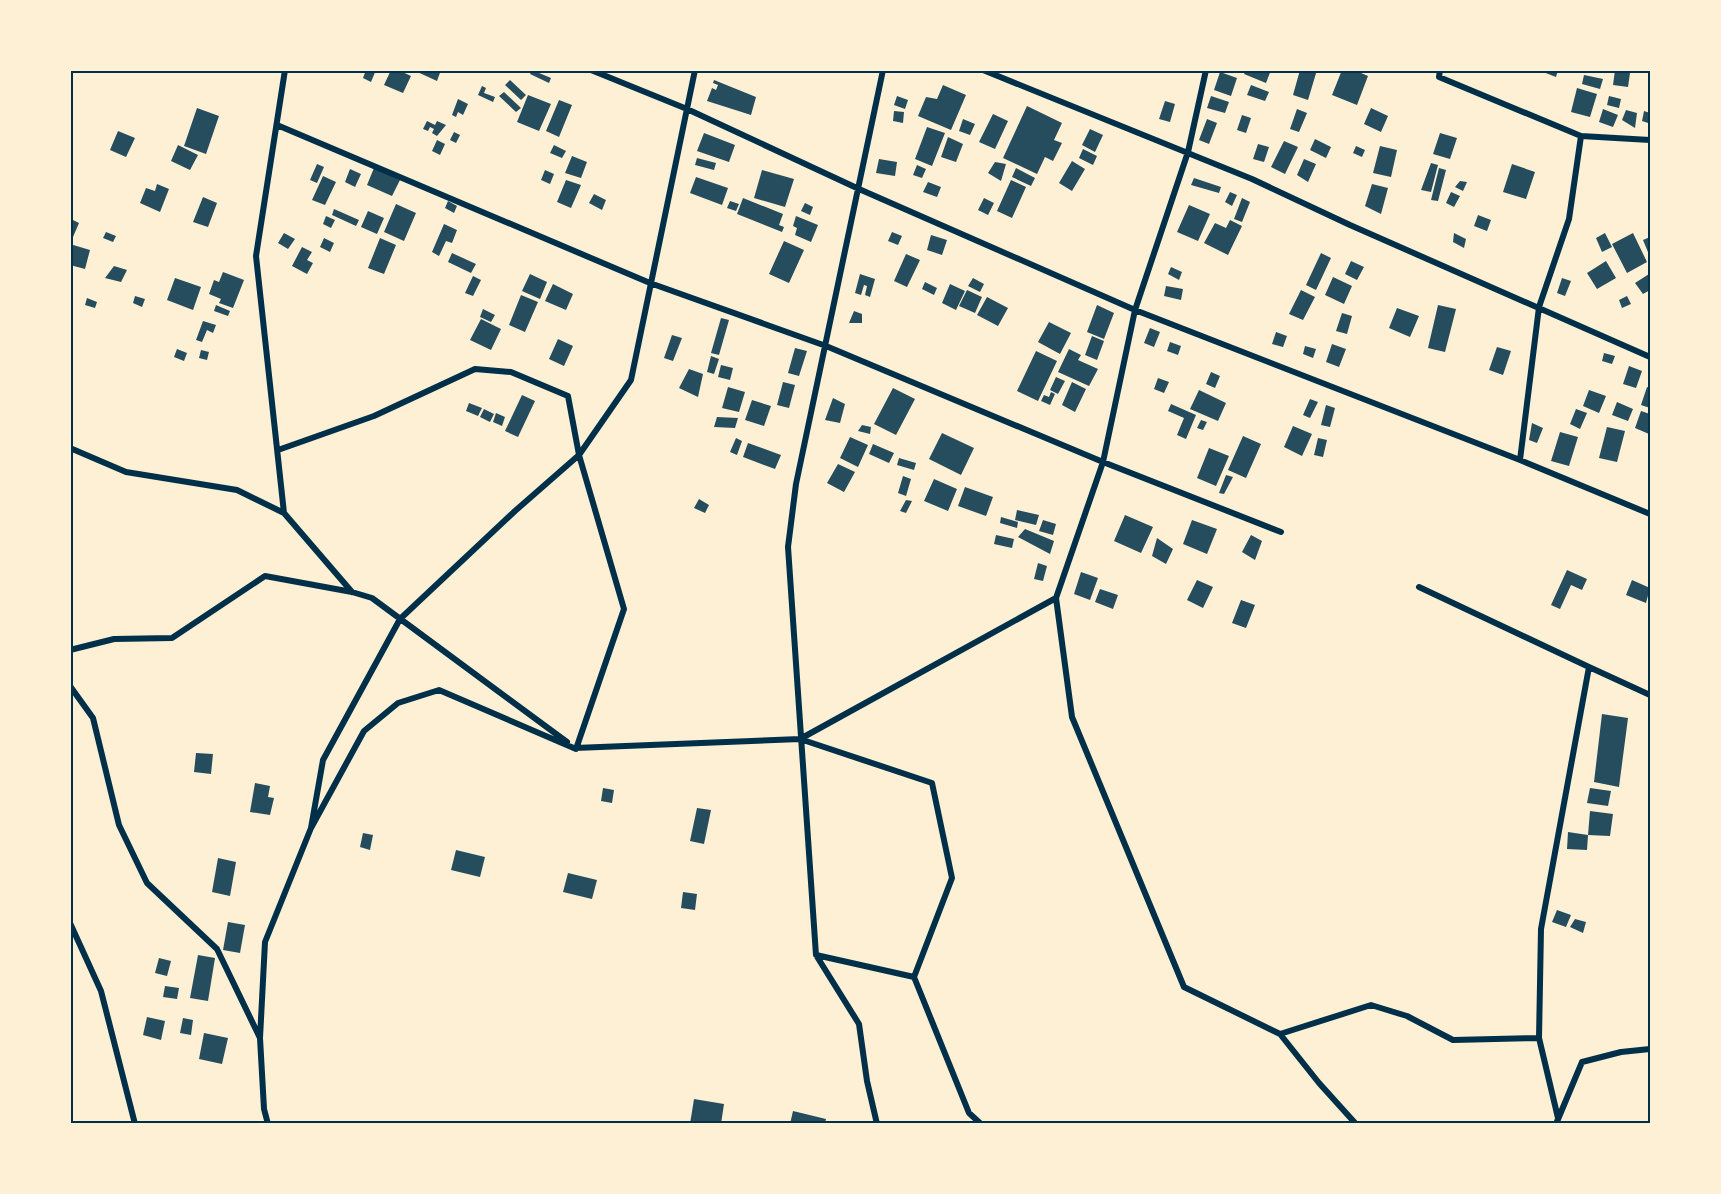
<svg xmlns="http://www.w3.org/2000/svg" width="1721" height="1194" font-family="Overpass,sans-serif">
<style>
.building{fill:#264d5e}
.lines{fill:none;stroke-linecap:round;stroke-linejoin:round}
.minor{stroke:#003049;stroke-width:6}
.neatline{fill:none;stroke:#003049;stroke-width:2}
</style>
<rect width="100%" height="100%" fill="#fdf0d5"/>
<path class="building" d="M366,70H376L371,82L363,78Z
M391,70H398L411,76L403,93L384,85Z
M413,70H441L437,81Z
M532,70L551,78L549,83L530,74Z
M1246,70H1271L1266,83L1244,74Z
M1300,70H1317L1308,100L1293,95Z
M1342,70H1354L1368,76L1357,105L1332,95Z
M1538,70H1558L1556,77Z
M1615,70L1630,73L1628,87L1613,85Z
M1220,72L1237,78L1231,96L1214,90Z
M1584,75L1603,79L1600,89L1582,84Z
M510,80L526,95L521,100L505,85Z
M714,80L756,97L751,115L707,101L712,88L716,90L718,85L713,83Z
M943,85L966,95L951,130L918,116L926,97L937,99Z
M1251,85L1269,92L1265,101L1247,95Z
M482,86L486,88L484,93L495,97L493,102L478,95Z
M1577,88L1597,94L1590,117L1571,112Z
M504,92L521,108L516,112L499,96Z
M528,95L551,104L539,131L517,122Z
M897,96L908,100L905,109L894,105Z
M1211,96L1229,102L1225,113L1207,108Z
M1609,96L1621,99L1619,108L1607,105Z
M458,99L468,104L463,115L458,112L456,117L452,115Z
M559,100L572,105L559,137L546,131Z
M1165,101L1175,104L1170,122L1159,119Z
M1027,106L1062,123L1054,140L1062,143L1053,161L1045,157L1037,174L1003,158Z
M197,108L219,116L206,154L184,146Z
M1371,108L1388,116L1381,132L1364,124Z
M1297,109L1307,113L1299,132L1290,129Z
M1603,109L1618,115L1613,127L1599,122Z
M1626,110L1637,113L1635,128L1622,120Z
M894,111L904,112L903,123L893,121Z
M1644,111L1650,113L1648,123L1642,121Z
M993,114L1008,121L995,149L979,142Z
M1242,115L1251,118L1246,133L1237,130Z
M963,119L975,124L970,135L959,131Z
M1207,119L1217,123L1209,144L1199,140Z
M427,121L435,125L437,121L446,125L437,136L432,133L434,129L430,127L428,131L423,129Z
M927,127L945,133L932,166L915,159Z
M1090,129L1103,135L1095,152L1082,145Z
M118,131L135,138L126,157L110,150Z
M454,132L460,135L456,143L450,140Z
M704,133L735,145L729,162L697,151Z
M1440,133L1457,138L1450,159L1433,154Z
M948,137L963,144L956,162L941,157Z
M1315,139L1331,147L1326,158L1310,150Z
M437,140L445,144L440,155L432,151Z
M1284,141L1298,147L1285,174L1271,167Z
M1258,144L1269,147L1264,162L1253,159Z
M178,145L198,155L190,170L171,161Z
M554,145L566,151L562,158L550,153Z
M1356,146L1365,150L1362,157L1353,153Z
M1380,146L1397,150L1391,177L1373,173Z
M1083,149L1097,156L1093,165L1079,158Z
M572,156L587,162L581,178L565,173Z
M697,158L716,163L714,170L695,165Z
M879,159L897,162L895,176L876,173Z
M1304,159L1316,164L1308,182L1297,175Z
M1072,161L1085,169L1072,191L1059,183Z
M995,162L1006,164L1001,181L988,173Z
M1431,163L1438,165L1431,192L1421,190Z
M317,164L324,167L317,183L310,180Z
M1512,164L1535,172L1526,199L1503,192Z
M917,165L926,169L922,178L913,175Z
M374,168L400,180L392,196L367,185Z
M1016,168L1035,178L1031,186L1012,177Z
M1439,168L1446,170L1438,201L1431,200Z
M350,169L361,174L355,187L345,182Z
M545,170L554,174L550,184L541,180Z
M762,170L794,179L785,207L754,198Z
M323,176L336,182L325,205L312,200Z
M696,177L728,188L722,205L690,193Z
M1194,178L1221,187L1219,193L1191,185Z
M566,180L581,185L571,208L557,202Z
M1011,180L1026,187L1012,218L997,211Z
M1460,181L1467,182L1463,191L1455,187Z
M928,182L941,187L937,197L923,192Z
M157,184L169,189L160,212L140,203L146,188L155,191Z
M1372,184L1388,188L1381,214L1365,206Z
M1230,192L1237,195L1232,206L1225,202Z
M1451,192L1460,196L1454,207L1446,203Z
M594,194L606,200L602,210L589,203Z
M203,197L217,203L208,227L193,222Z
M743,198L783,214L779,225L784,227L782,232L737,214Z
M984,198L994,203L988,215L978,210Z
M1242,198L1250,202L1242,222L1234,219Z
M448,201L457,206L454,213L445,208Z
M730,201L739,204L736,211L727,208Z
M805,203L813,207L810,215L801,211Z
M396,204L416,213L404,241L384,232Z
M1189,205L1210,214L1198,241L1177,232Z
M334,209L359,220L356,226L332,215Z
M368,211L384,218L377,234L361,227Z
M1478,215L1491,220L1487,231L1474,226Z
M326,216L335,220L331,228L323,224Z
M796,216L818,225L811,242L795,235L797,228L793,226Z
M73,220L79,223L73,237L70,235Z
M1230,220L1242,226L1228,255L1204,243L1215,223L1226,228Z
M444,224L457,230L452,243L446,241L439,256L432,252Z
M106,232L116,236L113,242L103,238Z
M892,232L902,236L898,245L888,241Z
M284,233L295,239L288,249L278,243Z
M1454,233L1466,239L1464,248L1453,242Z
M1605,233L1612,247L1602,252L1596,238Z
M1633,233L1647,262L1627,273L1612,244Z
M931,235L947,240L942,255L927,250Z
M1650,237V257L1643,240Z
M324,238L334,243L330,252L320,247Z
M380,238L396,245L384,274L368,268Z
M784,241L804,250L789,283L769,274Z
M70,244L90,250L85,269L70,265Z
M302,247L312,252L307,260L313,263L307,274L292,266Z
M452,253L476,264L471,273L448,262Z
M1321,253L1331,258L1316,290L1306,285Z
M906,254L920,260L907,287L894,281Z
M1351,261L1364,267L1357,280L1345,274Z
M1606,261L1616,278L1597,289L1587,273Z
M114,266L127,270L121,282L105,278Z
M1171,267L1182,272L1179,280L1168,274Z
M223,272L244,280L233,308L219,303L221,299L209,294L214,280L219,282Z
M530,274L547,282L540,299L522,291Z
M860,274L875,279L870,297L865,295L867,286L864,285L861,295L855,293Z
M1649,274L1650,290L1643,294L1635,283Z
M473,276L481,280L473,296L465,293Z
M1333,277L1352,286L1344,304L1325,295Z
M175,278L201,287L193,310L167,300Z
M973,278L984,284L980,292L968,286Z
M1562,278L1571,281L1565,296L1557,293Z
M925,282L937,288L934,295L922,289Z
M553,284L573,294L566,310L545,301Z
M950,284L965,291L956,310L942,303Z
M1166,286L1183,289L1181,300L1164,296Z
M967,290L982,297L975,313L959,306Z
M1301,290L1315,297L1303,320L1289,314Z
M521,295L538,302L525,332L509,325Z
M135,296L145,299L142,307L133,303Z
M1627,296L1631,304L1622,308L1619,300Z
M987,297L1008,308L998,326L977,315Z
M87,298L97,302L95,308L85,305Z
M216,305L230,311L228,316L214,311Z
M1097,305L1114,313L1104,339L1087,332Z
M1438,305L1456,309L1445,352L1428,348Z
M1397,308L1419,316L1410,337L1389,328Z
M483,309L495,315L491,322L480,317Z
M854,311L862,314V323H849Z
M1342,313L1352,316L1347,334L1336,331Z
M721,318L729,320L719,355L711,353Z
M481,319L501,329L491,350L470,340Z
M203,321L216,325L213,333L207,330L202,342L196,340Z
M1049,322L1071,333L1060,354L1038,342Z
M1150,328L1160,332L1154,347L1144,343Z
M1276,332L1287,336L1283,347L1272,344Z
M672,335L682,338L673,361L664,358Z
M1092,336L1104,341L1097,360L1085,355Z
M558,339L573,346L564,366L549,359Z
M1170,342L1181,346L1178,355L1167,351Z
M1332,344L1346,349L1339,367L1326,362Z
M1305,346L1316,349L1313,358L1303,354Z
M1497,347L1511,351L1503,375L1489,370Z
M795,348L807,351L799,376L788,373Z
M177,349L187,353L184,361L174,357Z
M1069,349L1081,355L1078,360L1098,369L1089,386L1058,372Z
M201,350L209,352L207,360L199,358Z
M1036,351L1057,361L1038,401L1017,391Z
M1604,353L1615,356L1612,364L1602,361Z
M711,356L719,359L714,374L707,372Z
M721,365L733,368L730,380L718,377Z
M1629,366L1642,371L1636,388L1623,384Z
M689,369L703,374L698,397L679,388Z
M1211,372L1220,376L1215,388L1206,384Z
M1056,377L1065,381L1058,394L1050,390Z
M1158,378L1169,382L1164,393L1154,389Z
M783,382L795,385L789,408L777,405Z
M1072,382L1086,389L1075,412L1062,405Z
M728,387L745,392L739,412L722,408Z
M1647,387L1650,388V408L1641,405Z
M893,388L915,399L896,435L874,424Z
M1199,390L1226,403L1218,421L1190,409Z
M1589,390L1606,396L1599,413L1583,406Z
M1051,392L1055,394L1050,405L1041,401L1044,395L1049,397Z
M522,395L535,401L518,437L505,431Z
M833,398L845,404L840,423L825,420Z
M1310,399L1318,402L1310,418L1303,415Z
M752,400L771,406L764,426L745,420Z
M1617,402L1633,409L1628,421L1612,415Z
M469,403L482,408L478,416L466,411Z
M1171,404L1196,415L1186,439L1177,435L1184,418L1168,411Z
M1326,405L1335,408L1330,427L1321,425Z
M484,409L494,414L490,422L480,417Z
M1576,409L1587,413L1580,429L1570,424Z
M1641,411L1650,414L1649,434L1635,428Z
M496,413L505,417L502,426L493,422Z
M717,417L738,418L735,428L714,427Z
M1201,420L1207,422L1203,430L1197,428Z
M1532,423L1543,428L1537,443L1529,440Z
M862,425L871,427L870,434L858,431Z
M1293,426L1312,434L1302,456L1284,447Z
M1607,427L1625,431L1617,462L1599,458Z
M1560,432L1578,437L1569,466L1551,461Z
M942,433L974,448L961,475L929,459Z
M1243,436L1261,444L1246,478L1228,470Z
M850,437L868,445L858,467L840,458Z
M736,438L742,441L737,455L730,452Z
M1318,438L1327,440L1323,457L1314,455Z
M748,443L781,455L775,469L743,457Z
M873,444L894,453L889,463L869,454Z
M1209,448L1229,456L1216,486L1197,478Z
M899,458L916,463L914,470L897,465Z
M838,464L855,472L844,492L827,483Z
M1226,475L1233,477L1224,494L1219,493Z
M903,476L911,479L906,496L898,493Z
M934,479L957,489L948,511L924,501Z
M965,487L993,497L986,516L958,506Z
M699,499L709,505L705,513L694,508Z
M906,500L912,501L906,513L900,511Z
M1017,510L1039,515L1036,525L1015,520Z
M1125,515L1153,527L1141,553L1114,541Z
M1001,517L1018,522L1017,528L1000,523Z
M1043,520L1056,524L1053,535L1039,531Z
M1192,520L1217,529L1207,554L1183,544Z
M1025,529L1054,541L1050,554L1018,537Z
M996,535L1014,539L1012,548L994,544Z
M1251,535L1262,541L1255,560L1242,552Z
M1157,538L1173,549L1166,564L1152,556Z
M1038,563L1047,566L1043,581L1034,579Z
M1567,570L1587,579L1582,590L1571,585L1560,609L1551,605Z
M1081,572L1098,578L1090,600L1074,594Z
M1197,580L1213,587L1203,608L1187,600Z
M1632,580L1650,588L1646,603L1626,595Z
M1100,589L1118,595L1113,609L1095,602Z
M1241,600L1255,605L1246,628L1232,623Z
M1602,714L1628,718L1619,787L1594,782Z
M196,753L213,754L211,774L194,772Z
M255,783L270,786L268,797L274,798L270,815L250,812Z
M603,788L614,790L612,803L601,801Z
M1590,788L1611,791L1608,806L1587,803Z
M697,808L711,810L704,844L690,841Z
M1590,811L1613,814L1610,836L1588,835Z
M1568,832L1588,835L1587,850L1567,849Z
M363,833L373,835L370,850L360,847Z
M456,850L485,857L480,877L451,870Z
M218,858L236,862L230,896L212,892Z
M568,873L597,880L592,899L563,892Z
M683,892L697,894L695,910L681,908Z
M1557,910L1571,915L1566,927L1552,922Z
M1575,919L1586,922L1583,933L1570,927Z
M228,922L245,925L240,953L223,950Z
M198,955L215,958L208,1001L190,998Z
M159,958L171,961L167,976L155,973Z
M165,986L179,988L177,999L163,997Z
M147,1017L165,1021L161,1040L143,1035Z
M183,1018L193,1020L191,1035L180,1033Z
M204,1033L228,1038L222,1064L199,1059Z
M694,1099L724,1104L721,1124H690Z
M793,1111L826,1119L825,1124H790Z"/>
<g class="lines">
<path class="minor" d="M591,70L687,109L859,189L1135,310L1520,460L1650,514
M883,70L796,484L788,547L816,955L914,977L969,1113L981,1124
M983,70L1252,179L1350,225L1650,357
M1206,70L1188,152L1135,310L1103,462L1056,598L1072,717L1184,987L1280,1034L1319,1083L1356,1124
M1440,70L1439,77L1581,136L1569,219L1539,307L1520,460
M277,125L650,283L826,346L1103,462L1281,532
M1581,136L1650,140
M70,448L126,472L237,490L284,513L352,592
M278,450L374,416L475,369L511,372L568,396L579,455L631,380L695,70
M284,513L256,256L285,70
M1419,587L1589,667
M70,650L114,639L172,638L265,576L352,592L372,598L567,742
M70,686L93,718L119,825L147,883L217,949L260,1038L264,1109L268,1124
M800,739L932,783L952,878L914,977
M575,748L800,739L1056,598
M70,923L101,991L135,1124
M816,955L859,1024L867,1081L877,1124
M1280,1034L1371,1005L1407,1016L1453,1040L1539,1038L1558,1118
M260,1038L265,942L311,828L323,760L400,619L515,511L579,455L624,609L576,749L439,690L398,703L364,731L311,828
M1539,1038L1541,929L1589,667L1650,695
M1556,1124L1582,1062L1621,1052L1650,1049"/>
</g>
<rect width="1721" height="1194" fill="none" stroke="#fdf0d5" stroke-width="144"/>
<rect x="72" y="72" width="1577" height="1050" class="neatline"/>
</svg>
